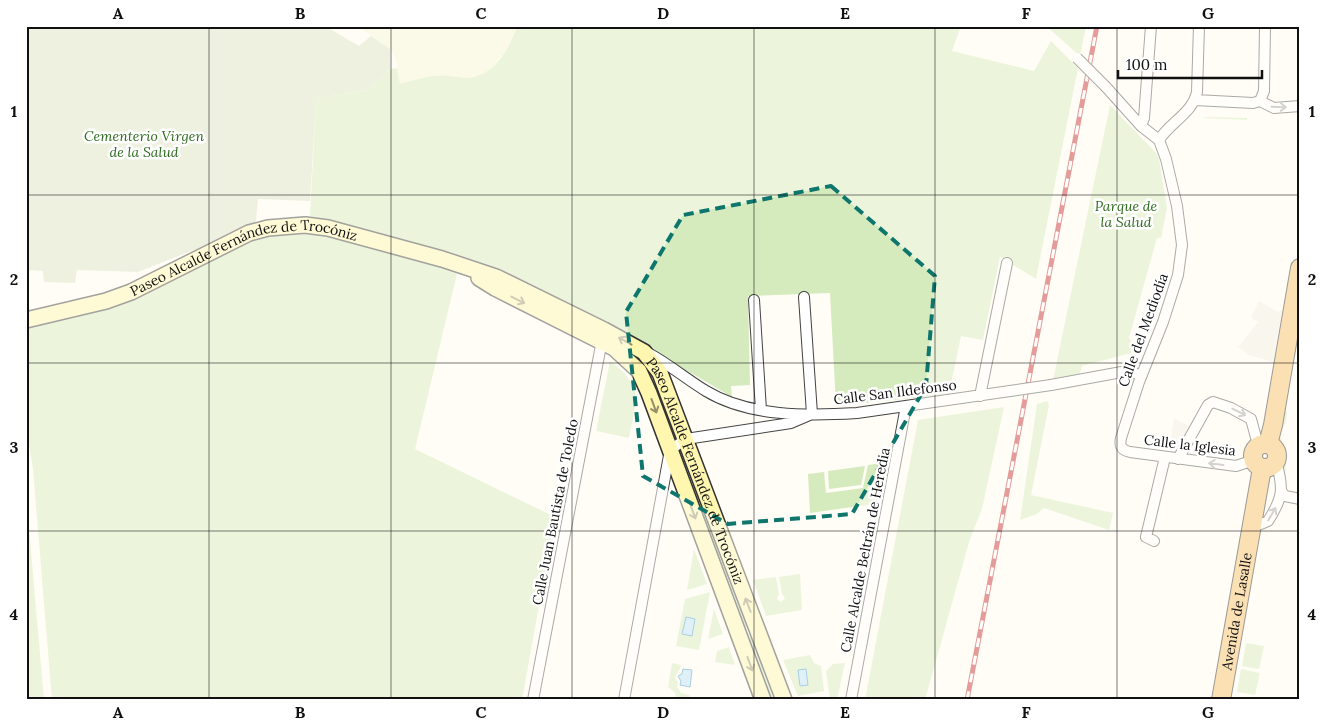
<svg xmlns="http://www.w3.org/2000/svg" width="1326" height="726" font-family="Lora,serif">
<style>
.farmland{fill:#f6f3d4}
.green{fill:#d5ebbd}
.cemetery{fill:#d9e3c4}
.plaza{fill:#f1ede2}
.water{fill:#b9e0f7;stroke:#3f96cf}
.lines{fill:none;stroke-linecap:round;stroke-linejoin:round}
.minor-casing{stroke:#444;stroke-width:12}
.secondary-casing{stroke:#333;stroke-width:18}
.trunk-casing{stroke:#222;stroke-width:20}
.minor{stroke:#fff;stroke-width:10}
.secondary{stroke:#fff6b0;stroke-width:15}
.trunk{stroke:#f7bc64;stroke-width:18}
.rail-casing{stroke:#c4262e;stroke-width:5}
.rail{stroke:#fff;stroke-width:3;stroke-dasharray:9;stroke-linecap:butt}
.minor-bridge-casing{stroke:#444;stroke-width:12;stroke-linecap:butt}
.minor-bridge{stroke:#fff;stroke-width:10}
.oneway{stroke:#a0a0a0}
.oneway2{stroke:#948f68}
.marked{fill:none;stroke:#0f766e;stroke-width:4;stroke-dasharray:10 6;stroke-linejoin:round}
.grid{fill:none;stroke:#111;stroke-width:1;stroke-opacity:0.55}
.labels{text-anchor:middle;stroke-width:5;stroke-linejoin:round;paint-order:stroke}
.park-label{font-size:14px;font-style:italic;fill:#2f6b1f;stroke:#fff}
.street-label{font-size:14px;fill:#111;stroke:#fff}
.neatline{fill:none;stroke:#111;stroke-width:2}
.grid-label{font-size:16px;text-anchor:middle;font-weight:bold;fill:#111}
</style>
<rect width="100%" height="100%" fill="#fffdf5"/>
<path class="farmland" d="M358,26H518V27L503,54L487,73L479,76L466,78L438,76L400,84L395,57L390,49Z"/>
<path class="green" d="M518,26H961L952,51L1034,71L1051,41L1078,68L1036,279L1000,257L983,340L961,336L949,394L836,406L830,293L748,296L750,385L731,386L732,397L662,356L511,278L462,257L310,217L316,99L369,89L390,69L397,68L400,84C412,81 426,76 438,76C448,75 457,78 466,78C495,77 507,50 518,26Z
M1046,26H1086L1080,56Z
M1110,105L1156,153L1159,159L1167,208L1161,238H1157L1129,338L1131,341V353L1082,366L1079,376L1053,380Z
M1207,117L1247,118V120L1203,118Z
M307,231L333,235L448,269L457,274L415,449L555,517L522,700H52L33,469L26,426V326L77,317L130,300L251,241L272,236Z
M610,361C645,387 636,400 629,438L596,431Z
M656,383L661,384L677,434L671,436L653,385Z
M1047,401L1049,405L1031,495L1113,513L1109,530L1044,508L1037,514L1020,520L1037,404Z
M1004,407L982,509L970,539L925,700H865L918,420Z
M1284,409L1287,412L1286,423L1280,432L1286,462L1285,479L1282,464L1284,454L1278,437Z
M881,463L873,504L810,513L808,474L824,472L826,493L863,488L868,465Z
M865,466L861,485L829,489L828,471Z
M698,480L752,625L740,629L689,491Z
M26,494L44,700H26Z
M694,549L707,584L687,590Z
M800,574L802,610L766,616L753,580L776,577L779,594L777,599L781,602L785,598L782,594L779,577Z
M710,592L699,650L676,646L685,599Z
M714,609L723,634L708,639Z
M756,635L780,700H767L745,640Z
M1246,643L1264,646L1259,669L1242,666Z
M729,647L735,665L715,662L717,651Z
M810,655L814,663L821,666L824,691L798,696L783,660Z
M672,663L681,665C680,671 676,673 675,679L678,682L677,688L679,689L681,693L690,695L689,700H677L675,693L668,687Z
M845,663L837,700H830L826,671L833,664Z
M1241,669L1260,673L1255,695L1237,692Z"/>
<path class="cemetery" d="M26,26H325L359,46L371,36L390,49V69L369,89L316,99L310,201L258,199L256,222L199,248L138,272L77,270L75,283L44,282L43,271L26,270Z"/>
<path class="plaza" d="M1259,301L1278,312L1282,310L1273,362L1249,355L1238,347L1258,322L1251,317Z
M1174,418L1192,428L1180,449L1170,445Z"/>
<path class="water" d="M686,617L695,619L692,636L682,634Z
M683,669L692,670L690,687L680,685L681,681L678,676L682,674Z
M806,669L808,685L800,686L798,670Z"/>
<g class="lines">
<g class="minor-casing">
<path id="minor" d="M1106,87L1141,126L1159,140L1166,159L1177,206L1182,245L1178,275L1163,322L1139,382L1121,438C1119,447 1122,450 1130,452L1236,466L1254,460
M1195,100L1253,103L1260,101L1274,108L1300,106
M1260,101L1264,91L1265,26
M1141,126L1144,118L1151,26
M1159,140C1170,122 1192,114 1197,92L1199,26
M804,297L812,414
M754,300L761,410
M648,353C669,364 686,379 706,391C749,417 808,416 857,413L1010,391
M1051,385L1127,371L1141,375
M980,396L1007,263
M1178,459L1208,405L1213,402L1231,408L1251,419L1258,445
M1282,492L1285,496L1300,499
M1253,523L1261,524L1268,521C1283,498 1284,488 1276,462
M1154,541L1146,537L1165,457
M533,700L603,335
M624,700L670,450L686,439L791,423L812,414
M851,700L906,406"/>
</g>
<g class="secondary-casing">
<g id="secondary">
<path d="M479,278L495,288L614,348L639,371L649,393L763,700"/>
<path id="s1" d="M26,320L106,301L131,292L249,233L268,228L305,225L328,228L442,259L496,277L604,330L644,352L660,373L784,700"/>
</g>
</g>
<g class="trunk-casing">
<g id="trunk">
<circle cx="1265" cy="456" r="12"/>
<path d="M1268,444L1273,425L1300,268"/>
<path id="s2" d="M1221,700L1262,468"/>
</g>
</g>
<use href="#minor" class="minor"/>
<use href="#secondary" class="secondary"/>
<use href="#trunk" class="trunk"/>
<g class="rail-casing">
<path id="rail" d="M967,700L1097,26"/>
</g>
<use href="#rail" class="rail"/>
<g class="minor-bridge-casing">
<path id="minor-bridge" d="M1077,58L1106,87
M1010,391L1051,385"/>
</g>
<use href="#minor-bridge" class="minor-bridge"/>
</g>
<defs><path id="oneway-shaft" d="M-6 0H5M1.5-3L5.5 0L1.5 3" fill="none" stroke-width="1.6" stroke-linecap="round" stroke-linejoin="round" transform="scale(1.25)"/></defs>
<g class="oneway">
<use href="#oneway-shaft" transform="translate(1279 107) rotate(2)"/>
<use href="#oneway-shaft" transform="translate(1239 412) rotate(26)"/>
<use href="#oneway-shaft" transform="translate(1216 464) rotate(-173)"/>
<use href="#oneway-shaft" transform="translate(1272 514) rotate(-60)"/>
</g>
<g class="oneway2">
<use href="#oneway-shaft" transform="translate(518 300) rotate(27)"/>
<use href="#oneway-shaft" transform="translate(625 341) rotate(-151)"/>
<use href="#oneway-shaft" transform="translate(654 406) rotate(70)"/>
<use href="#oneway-shaft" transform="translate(693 512) rotate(70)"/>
<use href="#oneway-shaft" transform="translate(748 605) rotate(-111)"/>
<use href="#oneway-shaft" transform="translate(750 664) rotate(70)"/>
</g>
<path d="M0 0H1326V726H0ZM831,186L935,276L926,386L852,514L728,524L643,476L626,312L683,215Z" fill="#fffdf5" fill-opacity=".55" fill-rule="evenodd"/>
<path class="marked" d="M831,186L935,276L926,386L852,514L728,524L643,476L626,312L683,215Z"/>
<path class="grid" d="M209,26V700M391,26V700M572,26V700M754,26V700M935,26V700M1117,26V700M26,195H1300M26,363H1300M26,531H1300"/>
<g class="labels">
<g class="park-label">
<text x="144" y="141">Cementerio Virgen<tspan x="144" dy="16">de la Salud</tspan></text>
<text x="1126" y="211">Parque de<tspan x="1126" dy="16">la Salud</tspan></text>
</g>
<g class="street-label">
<text dy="5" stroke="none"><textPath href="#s1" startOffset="230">Paseo Alcalde Fernández de Trocóniz</textPath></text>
<text transform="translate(1143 330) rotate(-70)" y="5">Calle del Mediodía</text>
<text transform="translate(895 392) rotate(-7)" y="5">Calle San Ildefonso</text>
<text transform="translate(1190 445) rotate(7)" y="5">Calle la Iglesia</text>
<text dy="5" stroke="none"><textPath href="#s1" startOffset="792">Paseo Alcalde Fernández de Trocóniz</textPath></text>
<text transform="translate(555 512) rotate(-79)" y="5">Calle Juan Bautista de Toledo</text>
<text transform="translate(865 550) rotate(-79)" y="5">Calle Alcalde Beltrán de Heredia</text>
<text dy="5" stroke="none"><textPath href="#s2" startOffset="90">Avenida de Lasalle</textPath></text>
</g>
</g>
<rect width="1326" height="726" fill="none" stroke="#ffffff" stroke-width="55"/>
<path d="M1118 70v8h144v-8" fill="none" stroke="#111111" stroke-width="2.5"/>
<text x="1126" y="70" font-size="15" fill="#111111" stroke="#ffffff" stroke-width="4" paint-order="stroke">100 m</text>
<rect x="28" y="28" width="1270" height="670" class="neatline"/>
<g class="grid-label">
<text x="118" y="19">A</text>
<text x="300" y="19">B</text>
<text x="481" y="19">C</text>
<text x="663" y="19">D</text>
<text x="845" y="19">E</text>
<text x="1026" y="19">F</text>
<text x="1208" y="19">G</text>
<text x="14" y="117">1</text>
<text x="1312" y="117">1</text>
<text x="14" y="285">2</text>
<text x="1312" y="285">2</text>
<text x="14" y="453">3</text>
<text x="1312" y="453">3</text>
<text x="14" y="620">4</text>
<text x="1312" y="620">4</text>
<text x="118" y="718">A</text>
<text x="300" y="718">B</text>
<text x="481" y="718">C</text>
<text x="663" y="718">D</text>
<text x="845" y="718">E</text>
<text x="1026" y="718">F</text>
<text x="1208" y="718">G</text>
</g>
</svg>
